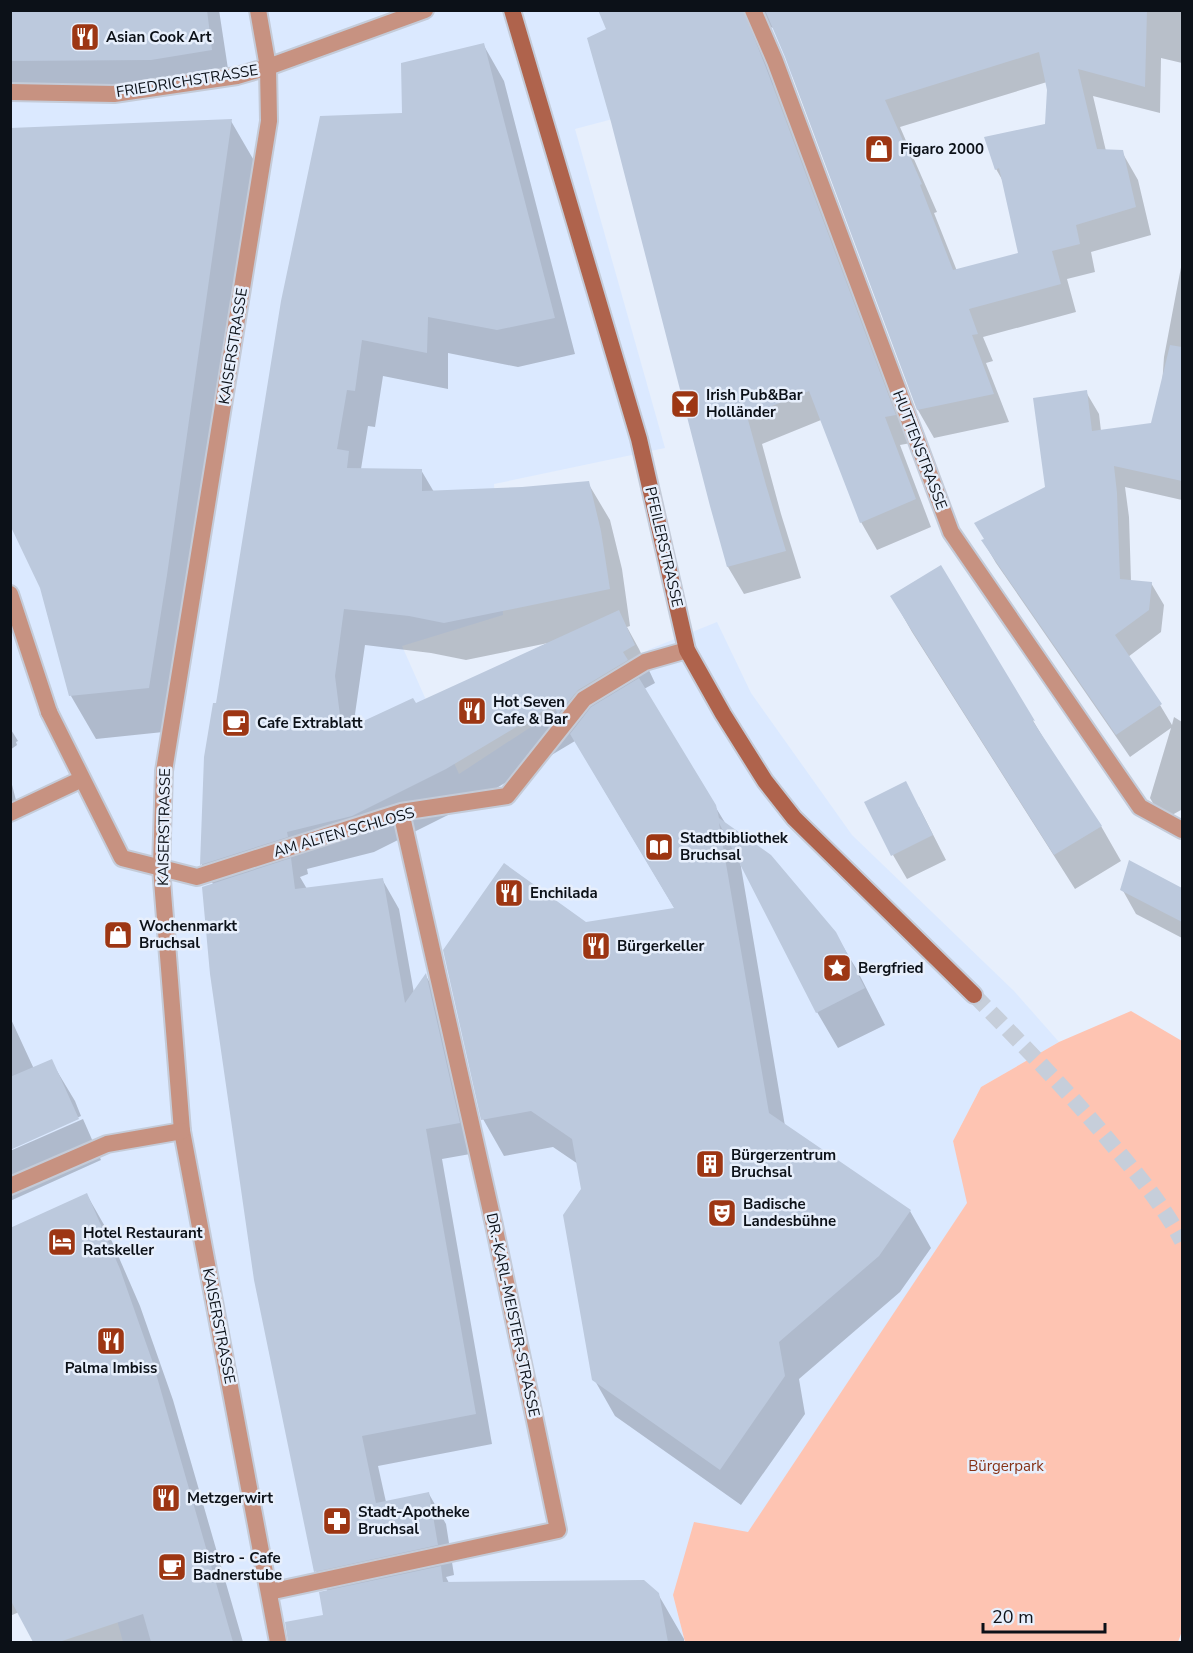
<svg xmlns="http://www.w3.org/2000/svg" width="1193" height="1653" font-family="'Nunito Sans',sans-serif">
<style>
.built{fill:#dbe9ff}
.green{fill:#fec4b2}
.shadow{fill:#0003;fill-rule:evenodd}
.building{fill:#bcc9dd;fill-rule:evenodd}
.lines{fill:none;stroke-linecap:round;stroke-linejoin:round}
.secondary-tunnel{stroke:#c6ceda;stroke-width:16;stroke-dasharray:16 8;stroke-linecap:butt}
.pedestrian-casing{stroke:#c4cbd8;stroke-width:20}
.minor-casing{stroke:#c4cbd8;stroke-width:20}
.secondary-casing{stroke:#c4cbd8;stroke-width:20}
.pedestrian{stroke:#c79281;stroke-width:16}
.minor{stroke:#c79281;stroke-width:16}
.secondary{stroke:#af634c;stroke-width:16}
.labels{text-anchor:middle;stroke-width:5;stroke-linejoin:round;paint-order:stroke}
.poi-label{font-size:15px;font-weight:bold;fill:#0c1118;stroke:#e7effc;text-anchor:start}
.street-label{font-size:15px;fill:#0c1118;stroke:#e7effc}
.park-label{font-size:15px;fill:#863115;stroke:#e7effc}
</style>
<rect width="100%" height="100%" fill="#e7effc"/>
<path class="built" d="M11,11H868L879,40L771,86L673,103L575,129L665,448L494,484L503,615L402,646L459,774L650,649L717,622L751,693L852,835L1014,991L1059,1042L981,1087L953,1141L968,1202L748,1533L673,1595L685,1642H123L31,1305L11,1313Z"/>
<path class="green" d="M1131,1011L1182,1041V1631L1178,1642H685L673,1595L694,1522L748,1532L967,1203L953,1141L981,1087L1059,1042Z"/>
<path class="shadow" d="M10,10H219L230,82L10,92Z
M744,10H1182V63L1161,58L1160,113L1093,96L1106,151L1122,152L1138,180L1151,235L1091,252L1095,272L1067,279L1076,312L983,337L993,361L986,363L1009,422L934,438L918,410L786,56L774,28L770,27L764,28L781,94L911,443L900,445L931,527L877,550L861,522L821,420L762,444L781,514L801,578L744,594L728,567L613,122L743,30ZM1047,82L1048,90L1046,125L996,169L1004,183L1020,255L957,271L934,213L937,212L900,127Z
M483,44L504,81L575,354L518,367L448,353V389L383,376L375,427L368,426L361,469L421,470L434,492L522,488L588,483L610,520L622,569L630,626L627,627L639,649L655,683L644,689L727,826L835,933L857,970L885,1025L838,1048L817,1012L740,861L785,1126L910,1211L931,1248L900,1292L799,1379L805,1414L741,1505L615,1416L594,1379L582,1189L578,1164L553,1147L504,1156L483,1119L586,924L675,909L575,741L468,805L374,852L307,869L308,874L300,877L307,889L382,879L399,909L414,993L426,976L443,1005L476,1153L442,1159L492,1444L378,1466L386,1502L429,1494L446,1524L454,1575L446,1577L449,1583L658,1594L684,1639V1642H318L313,1619L325,1616L328,1592L316,1571L213,884L202,865L206,757L217,705L404,115ZM548,643L416,705L357,726L355,714L365,645L431,653L466,660Z
M231,121L256,164L173,731L96,739L71,696Z
M1182,262V500L1125,487L1129,517L1131,581L1151,583L1164,605L1161,632L1128,657L1160,705L1172,725L1174,717L1182,722V813L1181,810L1163,820L1150,798L1171,728L1130,757L996,563L983,541L1046,488L1086,392L1099,414L1101,431L1153,424L1162,385L1164,357Z
M941,567L1047,744L1101,826L1121,861L1075,889L912,632L892,597Z
M10,728L18,741L16,742L17,745L10,750Z
M10,777L18,808L10,817Z
M919,807L946,860L907,879L893,855Z
M1130,862L1182,890V938L1136,914L1122,889Z
M10,1017L34,1069L51,1061L75,1101L81,1116L10,1148Z
M83,1119L101,1160L10,1201V1151Z
M87,1195L107,1230L140,1306L173,1400L243,1642H35L19,1612L10,1616V1229Z"/>
<path class="building" d="M10,10H207L212,50L151,60L10,61Z
M598,10H743L765,65L896,415L885,417L916,499L860,523L809,391L747,416L766,485L786,551L727,567L710,506L611,122L587,38L606,29Z
M765,10H1147L1145,87L1078,69L1097,149L1123,150L1136,207L1076,225L1080,244L1052,251L1061,284L969,309L978,334L972,335L994,394L917,410L785,57ZM1039,52L1047,90L1045,124L984,137L995,170L999,168L1018,253L953,270L920,185L922,184L885,100Z
M484,43L555,318L497,330L428,317L427,353L362,340L355,391L347,390L337,449L349,451L347,468L422,469V491L522,487L589,481L601,531L610,589L444,623L409,616L344,609L335,676L342,731L413,698L416,703L619,610L635,645L623,652L628,660L578,690L558,714L553,705L446,769L352,816L287,832L288,837L200,865L204,757L213,703H216L281,301L320,116L402,113L401,63Z
M232,119L167,575L149,688L69,696L40,588L10,525V128Z
M1170,345L1182,347V481L1114,466L1117,493L1120,579L1152,582L1149,610L1115,635L1162,704L1116,735L981,540L984,539L974,523L1045,487L1033,398L1087,390L1092,431L1151,423Z
M941,565L1035,721L1032,720L1102,826L1054,855L890,596Z
M639,678L716,805L719,818L771,855L836,932L865,988L816,1013L719,823L769,1113L911,1210L879,1256L779,1342L785,1376L720,1470L592,1380L563,1215L581,1189L572,1139L531,1111L481,1120L443,950L504,863L586,922L674,908L570,734L591,707Z
M906,781L933,835L891,856L864,802Z
M291,858L295,889L383,878L405,1003L426,973L460,1123L426,1129L476,1414L362,1436L376,1503L429,1492L438,1545L314,1572L254,1280L210,974L202,887Z
M1129,860L1182,888V922L1120,890Z
M52,1059L79,1119L10,1150V1077Z
M87,1193L120,1269L153,1363L233,1642H151L143,1614L59,1642H33L10,1599V1228Z
M441,1566L443,1582L644,1580L659,1593L668,1642H288L285,1622L323,1615L319,1592Z"/>
<g class="lines">
<path class="secondary-tunnel" d="M974,995C1023,1045 1071,1094 1115,1148C1140,1177 1164,1207 1182,1241"/>
<g class="pedestrian-casing">
<path id="pedestrian" d="M258,10L268,67L269,121L164,771L161,868L182,1131L278,1642
M10,92L114,94L237,76L268,67L425,10
M49,712L122,858L197,877L401,812L507,796L584,699L645,662L687,650
M10,813L82,779
M269,1592L558,1530L494,1225L401,812"/>
</g>
<g class="minor-casing">
<path id="minor" d="M753,10L775,61L951,532L1140,807L1182,830
M10,594L49,712
M10,1186L107,1144L182,1131"/>
</g>
<g class="secondary-casing">
<path id="secondary" d="M512,10L639,439L687,650L723,714L765,781L794,818L974,995"/>
</g>
<use href="#pedestrian" class="pedestrian"/>
<use href="#minor" class="minor"/>
<use href="#secondary" class="secondary"/>
</g>
<defs>
<g id="restaurant-square" transform="scale(1.5)"><rect x="-9" y="-9" width="18" height="18" rx="4" fill="#9d3613" stroke="#e7effc"/><path d="M-5-6h1v4h1v-4h1v4h1v-4h1v5L-1.5 .5V6h-2V.5L-5-1ZM5-6V6H3V1.5H1.5Q1.5-4 5-6Z" fill="#fff"/></g>
<g id="shop-square" transform="scale(1.5)"><rect x="-9" y="-9" width="18" height="18" rx="4" fill="#9d3613" stroke="#e7effc"/><path d="M-5-2.5h2.3a2.7 3.5 0 0 1 5.4 0H5L5.5 6h-11ZM-1.5-2.5h3a1.5 2.3 0 0 0-3 0Z" fill="#fff"/></g>
<g id="bar-square" transform="scale(1.5)"><rect x="-9" y="-9" width="18" height="18" rx="4" fill="#9d3613" stroke="#e7effc"/><path d="M-6-5H6L.8 .8V4.5H3.5V6h-7V4.5H-.8V.8Z" fill="#fff"/></g>
<g id="cafe-square" transform="scale(1.5)"><rect x="-9" y="-9" width="18" height="18" rx="4" fill="#9d3613" stroke="#e7effc"/><path d="M-5.5-4.5H6V0H3Q3 3.5 0 3.5H-2.5Q-5.5 3.5-5.5 0ZM3-3.2v2h1.7v-2ZM-6 4.5H4V6H-6Z" fill="#fff"/></g>
<g id="library-square" transform="scale(1.5)"><rect x="-9" y="-9" width="18" height="18" rx="4" fill="#9d3613" stroke="#e7effc"/><path d="M-6-4Q-3-5.5-.7-3.5V5Q-3 3-6 4ZM6-4Q3-5.5 .7-3.5V5Q3 3 6 4Z" fill="#fff"/></g>
<g id="sight-square" transform="scale(1.5)"><rect x="-9" y="-9" width="18" height="18" rx="4" fill="#9d3613" stroke="#e7effc"/><path d="M0-6L1.8-2.2L6-1.7L2.9 1.2L3.7 5.4L0 3.3L-3.7 5.4L-2.9 1.2L-6-1.7L-1.8-2.2Z" fill="#fff"/></g>
<g id="building-square" transform="scale(1.5)"><rect x="-9" y="-9" width="18" height="18" rx="4" fill="#9d3613" stroke="#e7effc"/><path d="M-4-6H4V6H1V3H-1V6H-4ZM-2.5-4.3h1.7v1.8h-1.7ZM.8-4.3h1.7v1.8H.8ZM-2.5-1h1.7V.8h-1.7ZM.8-1h1.7V.8H.8Z" fill="#fff"/></g>
<g id="theatre-square" transform="scale(1.5)"><rect x="-9" y="-9" width="18" height="18" rx="4" fill="#9d3613" stroke="#e7effc"/><path d="M-5-5.5Q0-4 5-5.5V0Q5 5 0 6Q-5 5-5 0ZM-3.3-2.5H-1v1.5H-3.3ZM1-2.5H3.3v1.5H1ZM-2.8 1Q0 5.5 2.8 1Z" fill="#fff"/></g>
<g id="hotel-square" transform="scale(1.5)"><rect x="-9" y="-9" width="18" height="18" rx="4" fill="#9d3613" stroke="#e7effc"/><path d="M-6-4.5h1.5V1H6V5H4.5V3h-9V5H-6ZM-4 0a1.8 1.8 0 1 1 3.6 0ZM.5 0V-2.5h3Q6-2.5 6 0Z" fill="#fff"/></g>
<g id="pharmacy-square" transform="scale(1.5)"><rect x="-9" y="-9" width="18" height="18" rx="4" fill="#9d3613" stroke="#e7effc"/><path d="M-2-6h4v4h4v4h-4v4h-4v-4h-4v-4h4Z" fill="#fff"/></g>
</defs>
<g fill-rule="evenodd">
<use href="#restaurant-square" x="85" y="37"/>
<use href="#shop-square" x="879" y="149"/>
<use href="#bar-square" x="685" y="404"/>
<use href="#restaurant-square" x="472" y="711"/>
<use href="#cafe-square" x="236" y="723"/>
<use href="#library-square" x="659" y="847"/>
<use href="#restaurant-square" x="509" y="893"/>
<use href="#shop-square" x="118" y="935"/>
<use href="#restaurant-square" x="596" y="946"/>
<use href="#sight-square" x="837" y="968"/>
<use href="#building-square" x="710" y="1164"/>
<use href="#theatre-square" x="722" y="1213"/>
<use href="#hotel-square" x="62" y="1242"/>
<use href="#restaurant-square" x="111" y="1341"/>
<use href="#restaurant-square" x="166" y="1498"/>
<use href="#pharmacy-square" x="337" y="1521"/>
<use href="#cafe-square" x="172" y="1567"/>
</g>
<g class="labels">
<g class="poi-label">
<text x="106" y="42">Asian Cook Art</text>
<text x="900" y="154">Figaro 2000</text>
<text x="706" y="400">Irish Pub&amp;Bar<tspan x="706" dy="17">Holländer</tspan></text>
<text x="493" y="707">Hot Seven<tspan x="493" dy="17">Cafe &amp; Bar</tspan></text>
<text x="257" y="728">Cafe Extrablatt</text>
<text x="680" y="843">Stadtbibliothek<tspan x="680" dy="17">Bruchsal</tspan></text>
<text x="530" y="898">Enchilada</text>
<text x="139" y="931">Wochenmarkt<tspan x="139" dy="17">Bruchsal</tspan></text>
<text x="617" y="951">Bürgerkeller</text>
<text x="858" y="973">Bergfried</text>
<text x="731" y="1160">Bürgerzentrum<tspan x="731" dy="17">Bruchsal</tspan></text>
<text x="743" y="1209">Badische<tspan x="743" dy="17">Landesbühne</tspan></text>
<text x="83" y="1238">Hotel Restaurant<tspan x="83" dy="17">Ratskeller</tspan></text>
<text x="111" y="1373" text-anchor="middle">Palma Imbiss</text>
<text x="187" y="1503">Metzgerwirt</text>
<text x="358" y="1517">Stadt-Apotheke<tspan x="358" dy="17">Bruchsal</tspan></text>
<text x="193" y="1563">Bistro - Cafe<tspan x="193" dy="17">Badnerstube</tspan></text>
</g>
<g class="street-label">
<text transform="translate(187 81) rotate(-9)" y="5">FRIEDRICHSTRASSE</text>
<text transform="translate(233 346) rotate(-81)" y="5">KAISERSTRASSE</text>
<text transform="translate(920 450) rotate(69)" y="5">HUTTENSTRASSE</text>
<text transform="translate(664 547) rotate(77)" y="5">PFEILERSTRASSE</text>
<text transform="translate(164 827) rotate(-89)" y="5">KAISERSTRASSE</text>
<text transform="translate(344 832) rotate(-16)" y="5">AM ALTEN SCHLOSS</text>
<text transform="translate(513 1315) rotate(78)" y="5">DR.-KARL-MEISTER-STRASSE</text>
<text transform="translate(219 1326) rotate(79)" y="5">KAISERSTRASSE</text>
</g>
<g class="park-label">
<text x="1006" y="1471">Bürgerpark</text>
</g>
</g>
<rect width="1193" height="1653" fill="none" stroke="#0c1118" stroke-width="24"/>
<path d="M983 1623v9h122v-9" fill="none" stroke="#0c1118" stroke-width="3"/>
<text x="992" y="1623" font-size="18" fill="#0c1118" stroke="#e7effc" stroke-width="4.5" paint-order="stroke">20 m</text>
</svg>
